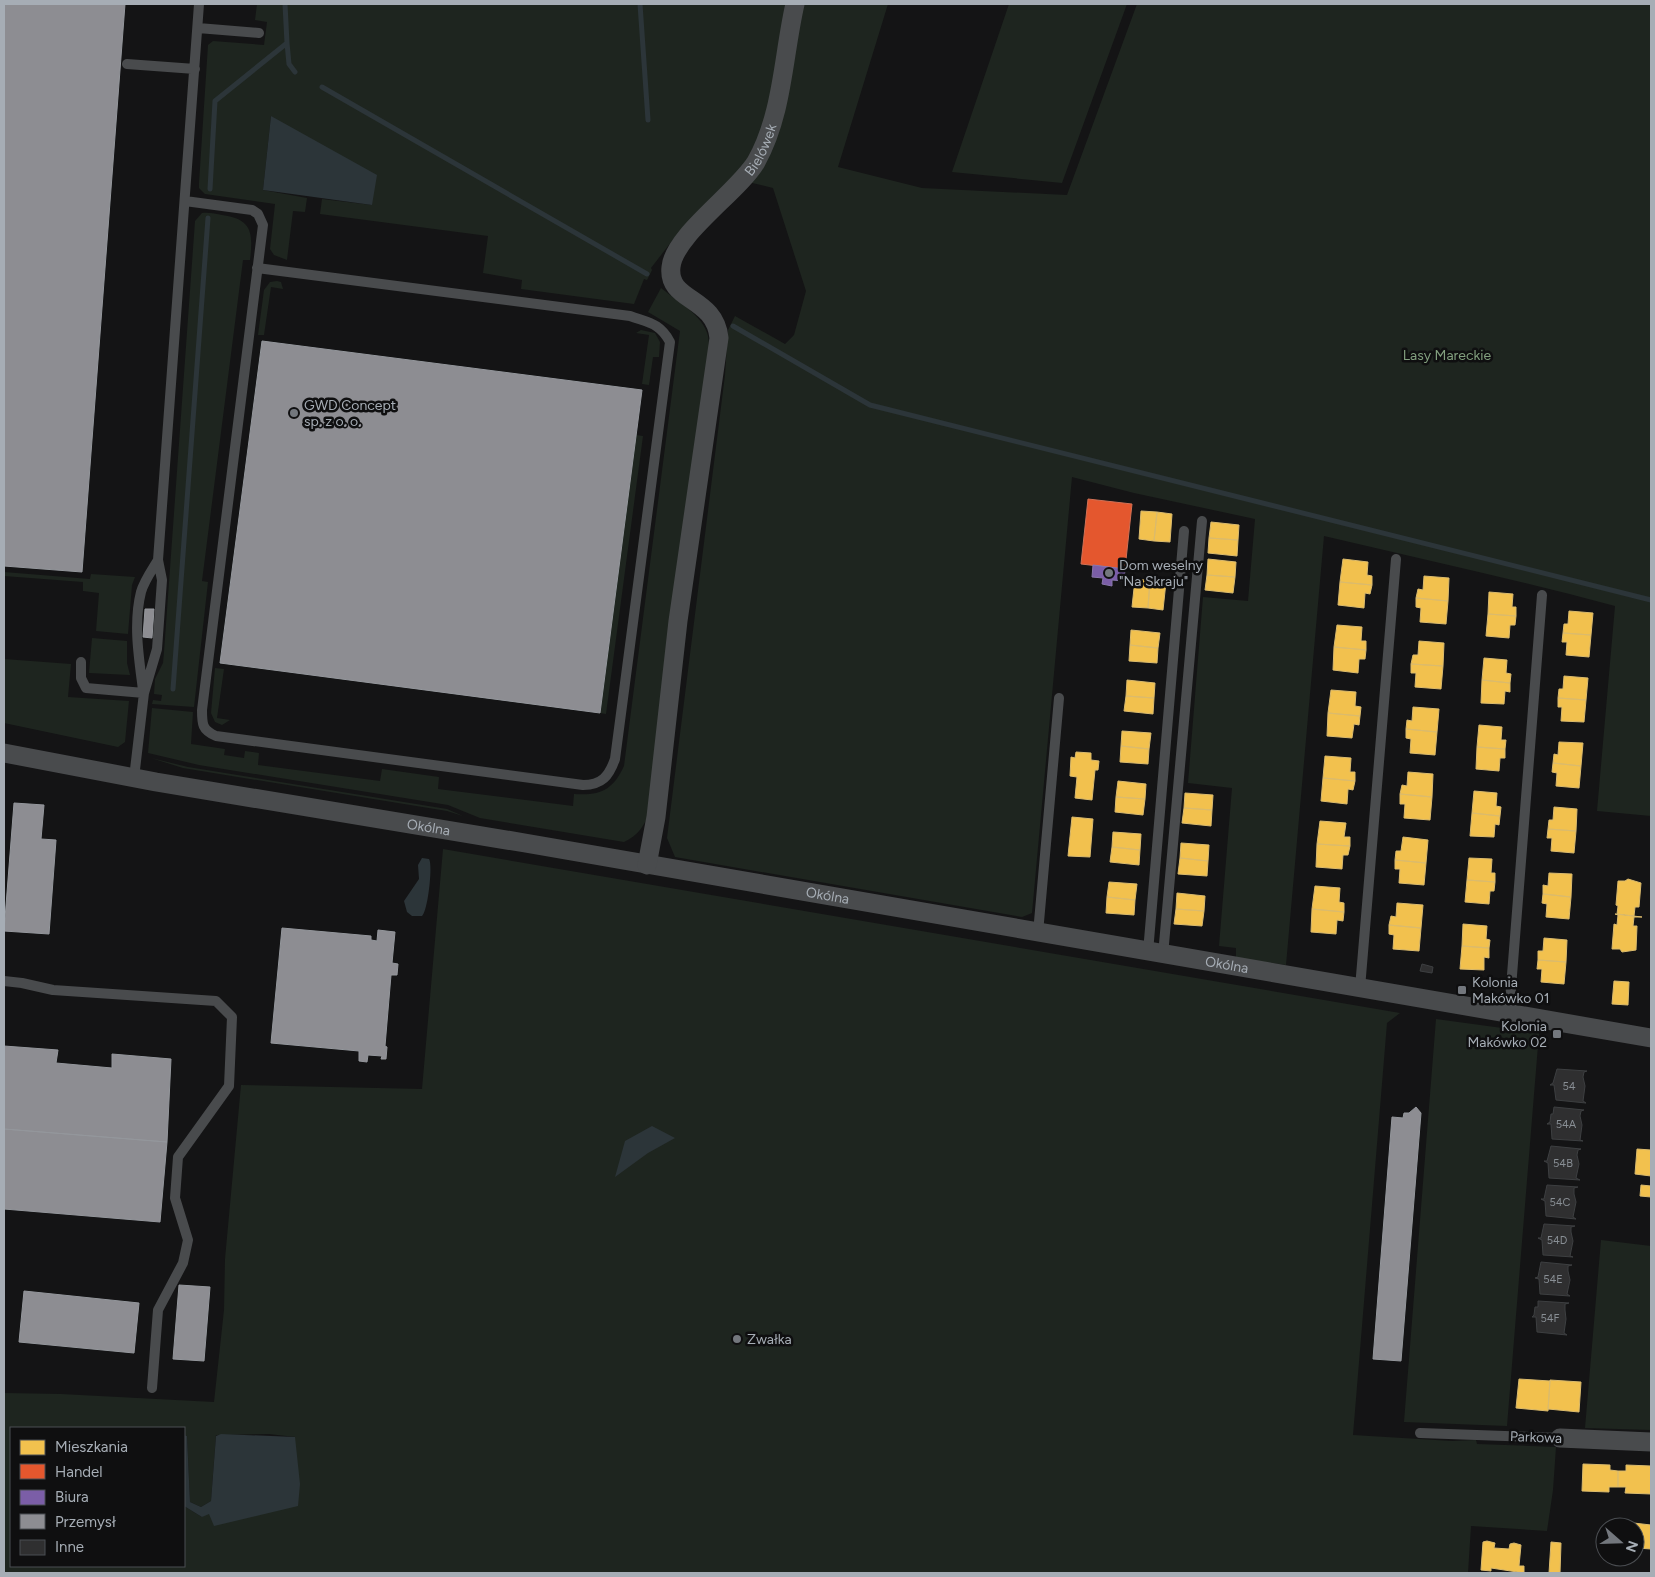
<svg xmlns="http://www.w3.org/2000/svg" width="1655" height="1577" font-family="Figtree,sans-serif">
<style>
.green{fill:#1e251f;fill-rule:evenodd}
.water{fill:#2c3539}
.homes{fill:#f2c14e;stroke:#dbbb6d}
.shops{fill:#e4572e;stroke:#d17156}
.offices{fill:#7b5ea7;stroke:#8876ab}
.industry{fill:#8d8d92;stroke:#94979c}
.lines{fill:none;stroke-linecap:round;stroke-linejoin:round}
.stream{stroke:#2c3539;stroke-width:5}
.building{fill:#2f2f30;stroke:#3d3f41}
.service{stroke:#494b4d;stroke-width:10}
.minor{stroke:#494b4d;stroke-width:19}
.poi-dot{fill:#73777d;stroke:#0f0f10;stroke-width:2}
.labels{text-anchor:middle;stroke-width:5;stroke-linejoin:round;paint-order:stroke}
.number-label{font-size:11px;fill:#888e94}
.street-label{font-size:14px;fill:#a6adb5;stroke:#0f0f10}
.park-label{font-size:14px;fill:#829f7e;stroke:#0f0f10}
.poi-label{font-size:14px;fill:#a6adb5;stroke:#0f0f10;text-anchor:start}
</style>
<rect width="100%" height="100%" fill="#141415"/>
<path class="green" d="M257,4H791L764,127L740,172L675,237L651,268L652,270L647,280L644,279L634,304L521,289L522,280L483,273L488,236L320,214L322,199L372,205L271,116L263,190L307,198L305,212L293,211L287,260L274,255L270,249L275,204L205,194L199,188V183L208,45L213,41L264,45L267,22L255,20Z
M801,4H888L838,167L922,188L1067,195L1137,4H1651V816L1597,811L1615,606C1518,580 1421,559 1324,536L1286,965L1236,958V948L1219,946L1232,788L1188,783L1203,597L1248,601L1255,519L1134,493L1072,477L1032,913L1022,917L675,857L667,838L725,375L728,330L735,316L785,344L794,335L806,291L773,188L748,182Z
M1009,4H1127L1062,183L952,172Z
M202,213C209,212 216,214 222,215C253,219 253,234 250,260H243L202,581L208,582L194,707L152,704L153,700L161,701L162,695L154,694L155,679L163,663L164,652L195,221Z
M277,281L281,282L283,289L271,287L264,335H258L264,290L270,282Z
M661,288C676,300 704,316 708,336C710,346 708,358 708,368L650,811C644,826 639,835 624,842L480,818L448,805L199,765L148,753L152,708L193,712L191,744L225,749L224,755L244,758L245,751L259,753L258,765L380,781L382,769L439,777L438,789L573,806L574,794C600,796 613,790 624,766L680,331L648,312Z
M641,330L655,333L660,342L659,357H653L649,385L642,384L649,335L636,333Z
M636,435L643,436L606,714L600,713Z
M4,572L90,579L91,574L135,577L132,585L128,634L96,631L99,593L83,591V582L4,576Z
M92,638L127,641V663L130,675L89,673Z
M4,659L71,664L68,697L129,701L125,742L118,747L4,723Z
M215,668L224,669L217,718L230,720L222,725L215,722L211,713Z
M151,758L188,767L447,809L463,816L447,811L183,768Z
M443,849L1400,1013L1387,1023L1353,1435L1452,1441L1476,1440L1477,1444L1556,1447L1553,1490L1547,1531L1471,1526L1468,1573H4V1393L61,1394L214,1402L224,1310L225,1259L241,1085L422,1089ZM11,1428H184V1435L187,1436L190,1502L201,1507L211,1501L216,1435L269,1434L295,1437L202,1517L184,1506V1566H11Z
M1436,1019L1539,1033L1507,1426L1404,1422Z
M1601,1240L1651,1246V1430L1585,1428Z"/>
<path class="water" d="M271,116L377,175L372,205L263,190Z
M422,858L429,859C433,864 428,911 422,916H412L407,912L404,901L419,879L418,865Z
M652,1126L675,1138L648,1153L615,1177L625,1141Z
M221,1434L295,1437L300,1484L298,1506L214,1526L209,1514L202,1517L184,1506V1435L187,1436L190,1502L201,1507L211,1501L216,1436Z"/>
<path class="homes" d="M1141,511L1157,512L1154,541L1139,539Z
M1157,512L1172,514L1170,542L1154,541Z
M1211,522L1239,525L1238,540L1209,538Z
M1209,538L1238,540L1237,556L1208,553Z
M1208,559L1236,562L1235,577L1207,575Z
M1343,559L1368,562L1367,575L1372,576V585L1340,582Z
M1207,575L1235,577L1233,593L1205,590Z
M1424,576L1449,578L1448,601L1416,598L1418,589L1423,590Z
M1135,579L1150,580L1148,608L1132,607Z
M1150,580L1166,582L1163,610L1148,608Z
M1340,582L1372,585L1370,594L1365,593L1364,608L1338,605Z
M1489,592L1513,594L1512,607H1516V616L1488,614Z
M1416,598L1448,601L1446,624L1420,622L1421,608L1416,607Z
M1569,611L1593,613L1591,635L1563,633L1564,624H1568Z
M1488,614L1516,616L1515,625H1510L1509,638L1486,636Z
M1337,625L1362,627L1361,641H1366V650L1334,647Z
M1131,630L1160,633L1158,648L1130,645Z
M1563,633L1591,635L1589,657L1566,655L1567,642H1562Z
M1419,641L1444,643L1443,666L1411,664L1413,655H1418Z
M1130,645L1158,648L1157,663L1129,661Z
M1334,647L1366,650L1365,659H1359L1358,673L1333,670Z
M1484,658L1507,660L1506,673L1511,674L1510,683L1482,680Z
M1411,664L1443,666L1441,689L1415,687L1416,673H1411Z
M1564,676L1588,678L1586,700L1558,698L1559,689H1563Z
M1127,680L1155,683L1154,698L1126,696Z
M1482,680L1510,683V692L1505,691L1504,704L1481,703Z
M1331,690L1356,692L1355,706L1361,707L1360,716L1328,713Z
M1126,696L1154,698L1153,714L1124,711Z
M1558,698L1586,700L1584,722L1561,721L1562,707H1558Z
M1413,707L1439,709L1437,732L1406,729L1407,720L1412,721Z
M1328,713L1360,716L1359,725L1354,724L1352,738L1327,736Z
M1479,725L1502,727L1501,740H1506L1505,749L1477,747Z
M1406,729L1437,732L1435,755L1410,753L1411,739L1406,738Z
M1122,731L1151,733L1149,749L1121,746Z
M1559,742L1583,743L1581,766L1553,763L1554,754L1558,755Z
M1121,746L1149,749L1148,764L1120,762Z
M1477,747L1505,749V758H1500L1499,771L1476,769Z
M1076,752L1091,753V760L1099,761L1098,770H1095L1092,800L1075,798L1077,777L1070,776L1071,757L1075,758Z
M1325,756L1351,758L1350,772H1355V781L1323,778Z
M1553,763L1581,766L1579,788L1556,786L1557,773L1552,772Z
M1408,772L1433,774L1432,797L1400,794L1402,785L1407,786Z
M1323,778L1355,781L1353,790L1348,789L1347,804L1321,801Z
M1118,781L1146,784L1145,799L1116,797Z
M1474,791L1497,793L1496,806L1501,807L1500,816L1472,813Z
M1185,793L1213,795L1212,810L1184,808Z
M1400,794L1432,797L1430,820L1404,818L1405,804H1400Z
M1116,797L1145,799L1143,815L1115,812Z
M1554,807L1577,809L1576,831L1548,829L1549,820H1553Z
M1184,808L1212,810L1211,826L1182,823Z
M1472,813L1500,816L1499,825L1495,824L1494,837L1470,836Z
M1072,817L1093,819L1090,857L1068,856Z
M1320,821L1346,823L1344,837H1350V846L1317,844Z
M1548,829L1576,831L1574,853L1551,851L1552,838H1547Z
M1113,832L1141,834L1140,850L1112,847Z
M1403,837L1428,840L1426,863L1395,860L1396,851H1401Z
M1181,843L1209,845L1208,861L1180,858Z
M1317,844L1350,846L1348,855H1343L1342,869L1316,867Z
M1112,847L1140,850L1139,865L1110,862Z
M1180,858L1208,861L1207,876L1178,874Z
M1469,858L1492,859L1491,873H1495V882L1467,880Z
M1395,860L1426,863L1424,885L1399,883L1400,869H1395Z
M1549,873L1572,874L1571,897L1543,894V885L1548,886Z
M1628,879L1641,883L1639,907H1635L1634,916L1617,914L1618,906L1616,905L1618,881H1625Z
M1467,880L1495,882L1494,891H1490L1489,904L1465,902Z
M1109,882L1137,884L1135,900L1107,897Z
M1315,886L1340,888L1339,902L1344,903V912L1312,909Z
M1177,893L1205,896L1204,911L1176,909Z
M1543,894L1571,897L1569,919L1546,917L1547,904L1542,903Z
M1107,897L1135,900L1134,915L1106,913Z
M1397,903L1423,905L1421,928L1389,925L1391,916L1396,917Z
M1176,909L1204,911L1202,926L1174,924Z
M1312,909L1344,912L1343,921L1337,920L1336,934L1311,932Z
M1615,914L1642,917H1634L1633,926H1637L1636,950L1622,952L1620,949H1612L1614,924L1617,925L1618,915Z
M1463,924L1487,926L1486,939L1490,940L1489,948L1462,946Z
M1389,925L1421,928L1419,951L1393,949L1394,935L1389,934Z
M1544,938L1567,940L1566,962L1538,960V951H1543Z
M1462,946L1489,948V958L1484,957V970L1460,969Z
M1538,960L1566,962L1564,984L1541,982L1542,969H1537Z
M1614,981L1629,982L1628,1005L1612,1004Z
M1637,1149L1651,1150V1176L1635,1174Z
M1641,1185L1651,1186V1197L1640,1196Z
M1519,1379L1550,1381L1548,1411L1516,1408Z
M1550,1380L1581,1382L1579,1412L1548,1409Z
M1583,1464L1610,1465V1470L1618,1471V1487H1609V1492L1582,1491Z
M1626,1465L1651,1466V1494L1625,1493L1626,1487H1618V1471H1626Z
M1616,1521L1651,1525V1549L1637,1548L1635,1552V1527H1616Z
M1487,1541L1495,1543L1494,1548L1509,1549L1510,1544L1514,1543L1521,1545L1519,1566H1524V1573L1491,1568V1571L1481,1570L1483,1542Z
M1551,1542L1561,1543L1560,1573H1549Z"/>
<path class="shops" d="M1088,499L1132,504L1125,569L1081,564Z"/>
<path class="offices" d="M1093,565L1125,569L1124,581L1112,580V586L1102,584L1103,578L1092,577Z"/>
<path class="industry" d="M4,4H125L82,572L4,566Z
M262,341L642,390L600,713L220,663Z
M145,609H154L152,638L143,637Z
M14,803L44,805L41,839L56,840L49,934L4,931Z
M282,928L371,936V940L377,941L378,930L395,932L392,963L398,964L397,975H391L385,1046L387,1047L386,1059H381L382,1056L368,1055L367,1062L359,1061V1051L271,1043Z
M4,1046L58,1050L56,1063L112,1068V1054L171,1059L167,1142L4,1129Z
M1416,1107L1421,1113L1401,1361L1373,1359L1392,1117L1403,1118L1404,1113H1409Z
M4,1129L167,1142L160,1222L4,1209Z
M179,1285L210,1287L204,1361L173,1359Z
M24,1291L139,1303L134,1353L19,1342Z"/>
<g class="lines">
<path class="stream" d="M640,4L648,120
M287,43L289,64L295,72
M322,87L647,274
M210,189L215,101L287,43L285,4
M733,326L870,405L1651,600
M173,689L208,218"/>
</g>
<path class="building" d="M1422,964L1433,967L1432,973L1420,971Z
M1557,1069L1587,1071L1584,1072L1583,1077L1585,1086L1583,1101L1586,1103L1556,1100L1554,1085H1550L1553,1083Z
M1554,1107L1584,1110L1581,1111L1580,1116L1582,1125L1580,1140L1583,1141L1552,1139L1551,1124H1547L1550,1122L1551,1114H1553Z
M1551,1146L1581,1149L1578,1150L1577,1155L1579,1164L1576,1178L1580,1180L1549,1178L1548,1163L1544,1161H1547Z
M1547,1185L1578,1187L1574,1188V1194L1576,1202L1573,1217L1576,1219L1546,1216L1545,1201L1541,1199H1544Z
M1544,1224L1575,1226L1571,1227V1232L1573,1241L1570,1256L1573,1257L1543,1255L1542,1240L1538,1238H1541Z
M1541,1262L1572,1265L1568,1266V1271L1570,1280L1567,1294L1570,1296L1540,1294L1539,1279L1535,1278L1538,1277Z
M1538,1301L1569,1303L1565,1304V1310L1566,1319L1564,1333L1567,1335L1537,1332L1536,1317H1532L1534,1315L1535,1307H1538Z"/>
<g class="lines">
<path class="service" d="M198,28L259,33
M127,64L195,69
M185,201L252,210L258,214L263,225L202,710C202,724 202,730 216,736L583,785C602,785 609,776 615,759L670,342C660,323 649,323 630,316L257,268
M81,662V678L86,688L144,693
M143,690C139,658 133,624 141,592C144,581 152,570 158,560
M134,778L144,693L157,649L162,580L158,560L199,4
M1038,933L1059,698
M1148,952L1184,531
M1163,955L1202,521
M4,981L22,983L53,990L216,1001L232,1017L229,1086L178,1157L175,1198L188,1240L183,1263L158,1310L152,1388
M1360,988L1396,559
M1509,1013L1542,595
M1420,1433L1560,1438"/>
<g class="minor">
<path id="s1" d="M4,753L156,782L525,843L1651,1038"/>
<path id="s2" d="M647,865L656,817L678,621L719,338C715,296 667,302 671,267C674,235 738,192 756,162C783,114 783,56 795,4"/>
<path d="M1560,1438L1651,1442"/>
</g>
</g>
<g class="poi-dot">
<circle cx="294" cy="413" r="5"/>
<circle cx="1109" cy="573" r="5"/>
<rect x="1457" y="985" width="10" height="10" rx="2.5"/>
<rect x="1552" y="1029" width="10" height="10" rx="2.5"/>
<circle cx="737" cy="1339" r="5"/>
</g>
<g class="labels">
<g class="number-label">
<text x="1569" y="1090">54</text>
<text x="1566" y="1128">54A</text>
<text x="1563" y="1167">54B</text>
<text x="1560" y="1206">54C</text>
<text x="1557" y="1244">54D</text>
<text x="1553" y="1283">54E</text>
<text x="1550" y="1322">54F</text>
</g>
<g class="street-label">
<text dy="5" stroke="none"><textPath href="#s2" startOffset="772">Bielówek</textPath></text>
<text dy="5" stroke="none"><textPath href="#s1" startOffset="431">Okólna</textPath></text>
<text dy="5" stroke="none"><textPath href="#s1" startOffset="836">Okólna</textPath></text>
<text dy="5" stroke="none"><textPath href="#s1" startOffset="1241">Okólna</textPath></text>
<text transform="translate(1536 1437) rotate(2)" y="5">Parkowa</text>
</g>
<g class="park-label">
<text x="1447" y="360">Lasy Mareckie</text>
</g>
<g class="poi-label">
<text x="304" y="410">GWD Concept<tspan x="304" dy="16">sp. z o. o.</tspan></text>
<text x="1119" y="570">Dom weselny<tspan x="1119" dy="16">"Na Skraju"</tspan></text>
<text x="1472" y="987">Kolonia<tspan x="1472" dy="16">Makówko 01</tspan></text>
<text x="1547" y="1031" text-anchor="end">Kolonia<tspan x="1547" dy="16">Makówko 02</tspan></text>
<text x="747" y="1344">Zwałka</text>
</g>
</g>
<rect width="1655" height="1577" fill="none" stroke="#a6adb5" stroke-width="10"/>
<rect x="10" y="1427" width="175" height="140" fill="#0f0f10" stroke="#4b4e52"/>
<rect x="20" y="1440" width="25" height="15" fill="#f2c14e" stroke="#4b4e52"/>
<text x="55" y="1452" font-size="15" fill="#a6adb5">Mieszkania</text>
<rect x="20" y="1464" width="25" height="15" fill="#e4572e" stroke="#4b4e52"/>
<text x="55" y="1477" font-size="15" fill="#a6adb5">Handel</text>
<rect x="20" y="1490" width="25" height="15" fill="#7b5ea7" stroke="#4b4e52"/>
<text x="55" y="1502" font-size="15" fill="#a6adb5">Biura</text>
<rect x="20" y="1514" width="25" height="15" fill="#8d8d92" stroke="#4b4e52"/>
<text x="55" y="1527" font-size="15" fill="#a6adb5">Przemysł</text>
<rect x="20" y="1540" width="25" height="15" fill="#2f2f30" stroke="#4b4e52"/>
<text x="55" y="1552" font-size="15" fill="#a6adb5">Inne</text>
<g transform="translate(1620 1542) rotate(110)"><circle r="24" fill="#0f0f10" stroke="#4b4e52"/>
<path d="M0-4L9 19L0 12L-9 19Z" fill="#73777d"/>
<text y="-8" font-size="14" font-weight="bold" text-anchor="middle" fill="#a6adb5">N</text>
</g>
</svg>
